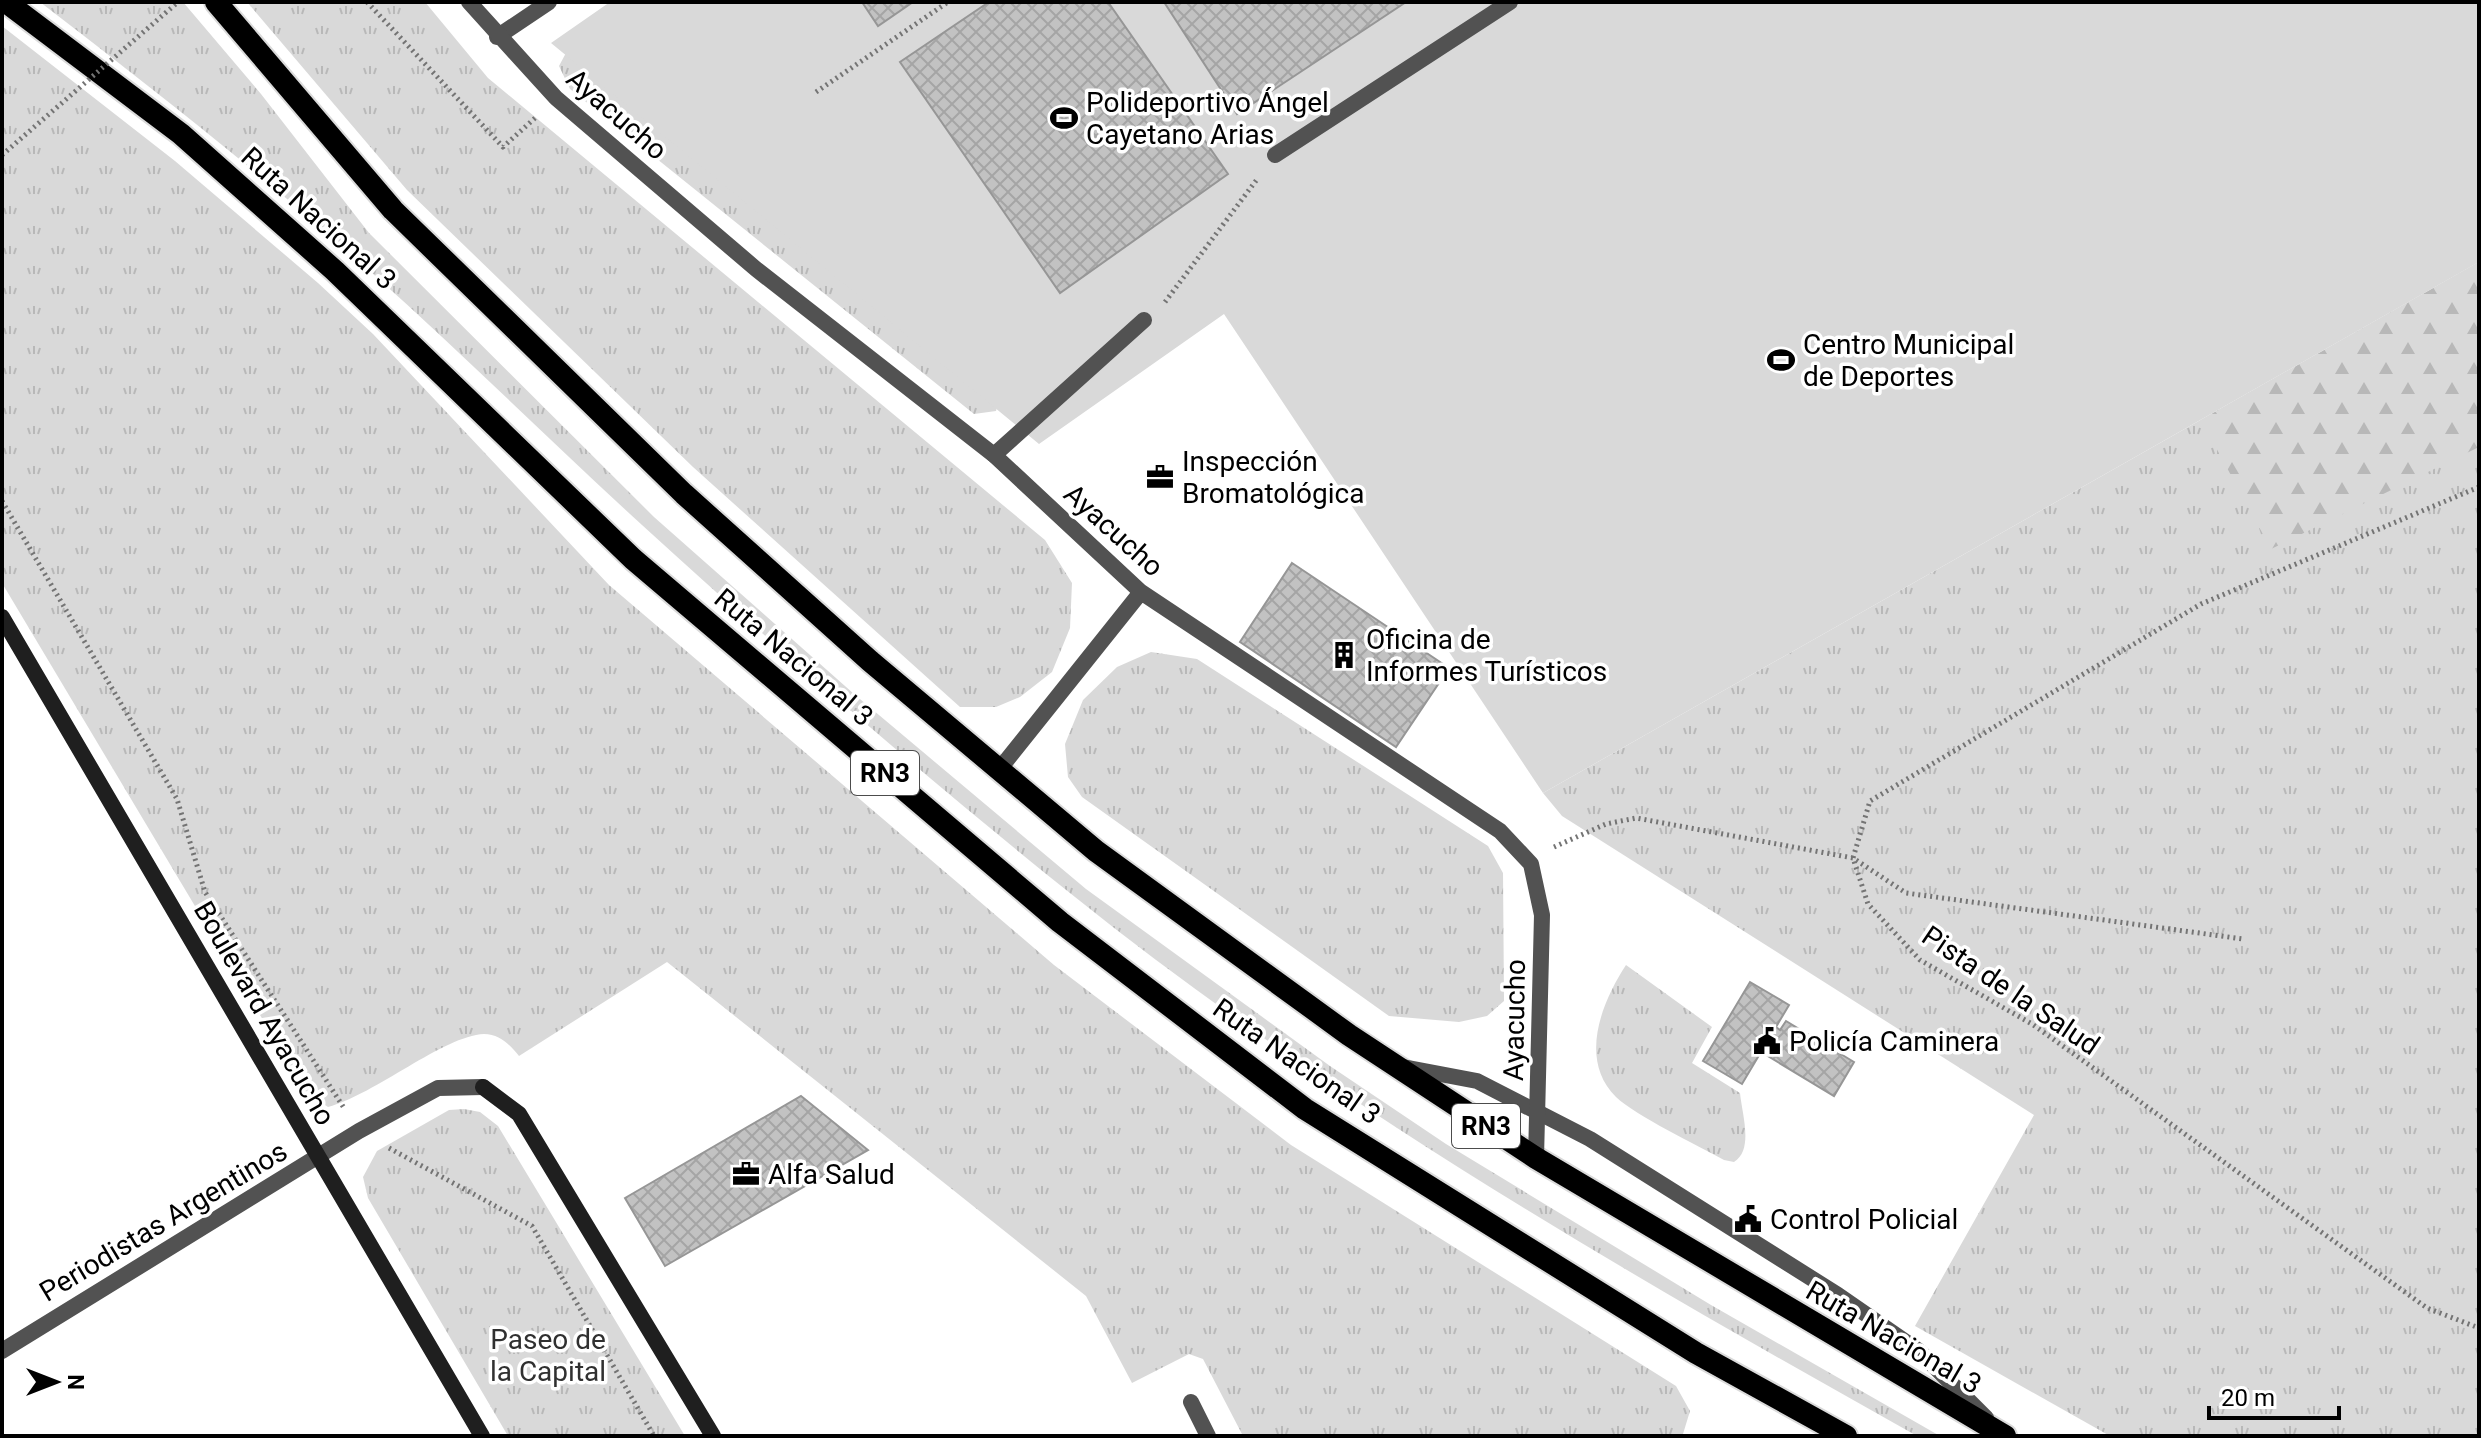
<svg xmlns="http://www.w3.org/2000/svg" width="2481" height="1438" font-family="Roboto,sans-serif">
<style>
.grass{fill:url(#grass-tufts)}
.forest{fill:url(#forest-firs)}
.garden{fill:#d9d9d9}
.building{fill:url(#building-cross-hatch);stroke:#969696;stroke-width:2}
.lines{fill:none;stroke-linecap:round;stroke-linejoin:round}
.trunk-casing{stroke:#dbdbdb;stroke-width:26}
.path{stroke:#747474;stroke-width:5;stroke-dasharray:2 4;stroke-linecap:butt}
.service{stroke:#525252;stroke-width:16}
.minor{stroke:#525252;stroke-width:16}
.tertiary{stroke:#525252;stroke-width:16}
.secondary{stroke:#1f1f1f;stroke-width:16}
.trunk{stroke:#000;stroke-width:22}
.path-bridge{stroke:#747474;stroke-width:5;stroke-dasharray:2 4;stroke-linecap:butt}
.labels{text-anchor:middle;stroke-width:7;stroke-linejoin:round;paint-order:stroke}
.shield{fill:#fff;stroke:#4c4c4c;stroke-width:2}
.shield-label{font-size:26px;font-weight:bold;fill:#000}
.poi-label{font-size:28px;fill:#000;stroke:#fff;text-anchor:start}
.street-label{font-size:28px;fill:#000;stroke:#fff}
.park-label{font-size:28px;fill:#303030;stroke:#fff}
</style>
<defs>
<pattern id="grass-tufts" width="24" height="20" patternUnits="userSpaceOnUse" patternTransform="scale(2)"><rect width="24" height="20" fill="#d9d9d9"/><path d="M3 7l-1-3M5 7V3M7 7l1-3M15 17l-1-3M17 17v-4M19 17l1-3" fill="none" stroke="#b8b8b8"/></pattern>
<pattern id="forest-firs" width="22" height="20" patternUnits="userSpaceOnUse" patternTransform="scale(2)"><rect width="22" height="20" fill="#d9d9d9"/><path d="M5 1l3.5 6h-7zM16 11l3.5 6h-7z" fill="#b8b8b8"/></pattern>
<pattern id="building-cross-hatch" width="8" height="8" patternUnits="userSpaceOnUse" patternTransform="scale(2)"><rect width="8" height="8" fill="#c2c2c2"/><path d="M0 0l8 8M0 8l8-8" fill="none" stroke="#a5a5a5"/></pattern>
</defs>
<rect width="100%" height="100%" fill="#fff"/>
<path class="grass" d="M40,2H183L261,94L369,233L654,517L854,694L1086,889L1330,1066L1446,1144L1711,1305L1940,1436H1917C1626,1273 1336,1106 1075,897C927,779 782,653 642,525C551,442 464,355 372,273C266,177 153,89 40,2Z
M247,2H425L488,78L1045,540L1072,583L1070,628L1052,672L1020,697L996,707H960L693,467L407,190Z
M2,26L175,161L318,283L373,334L609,585L1054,965L1291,1145L1676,1386L1690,1411L1683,1434L1243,1436L1203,1359L1189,1354L1132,1383L1086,1296L667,962L519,1056C510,1045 500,1034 484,1034C443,1036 376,1094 328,1107L306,1092L2,583Z
M567,51L999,400L996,411L974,414L570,89L559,66Z
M2479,262V1436H2110L1915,1326L2034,1115L1562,816L1543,793Z
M1151,652L1197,659L1488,846L1503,873L1504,1001L1487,1016L1459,1022L1389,1016L1082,797L1068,777L1065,744L1083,700L1117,667Z
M1626,965L1712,1027L1692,1063L1740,1093C1742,1114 1754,1150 1734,1162L1724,1160C1697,1145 1636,1116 1616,1097C1578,1059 1602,1002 1626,965Z
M464,1109L480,1112L498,1126L685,1436H508L368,1198L363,1177L377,1151L449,1110Z"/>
<path class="forest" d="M2479,262V447L2271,549L2201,420Z"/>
<path class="garden" d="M610,2H2479V262L1543,793L1224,314L1039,444L551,43Z"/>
<path class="building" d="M862,2H913L878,26Z
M989,2H1108L1228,174L1060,293L900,62Z
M1164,2H1406L1237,114Z
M1292,563L1449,668L1396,747L1240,642Z
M1750,982L1789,1005L1776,1027L1780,1030L1786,1021L1854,1062L1834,1096L1761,1052L1742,1084L1703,1061Z
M801,1096L868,1150L665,1266L625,1198Z"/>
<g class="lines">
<g class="trunk-casing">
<path id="trunk" d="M6,2L181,134L335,271L633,559L1060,922L1305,1109L1696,1353L1846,1436
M216,2L393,210L684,494L870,661L1096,851L1349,1035L1536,1158L2005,1436"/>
</g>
<path class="path" d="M367,2L503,147L535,118
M816,92L948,2
M1165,302L1258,178
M2479,487L2201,604L1870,801L1853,858L1868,904L1920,960L2032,1024L2427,1308L2479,1328
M2,501L177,799L205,892L344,1108
M1554,847L1606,824L1636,818L1853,858L1906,893L2243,939
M389,1148L532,1226L654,1436"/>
<path class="service" d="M1275,155L1510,2
M994,455L1144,320
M1403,1067L1477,1081L1590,1139L1838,1295L1919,1351L1986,1418"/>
<path class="minor" d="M497,37L549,2
M2,1351L359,1131L438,1088L483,1087
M1191,1402L1208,1436"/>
<path class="tertiary" d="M469,2L556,98L756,269L994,455L1141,592L1500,831L1531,864L1542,915L1536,1158
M998,771L1141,592"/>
<path class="secondary" d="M2,617L482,1436
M483,1087L519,1114L713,1436"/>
<use href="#trunk" class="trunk"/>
<path class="path-bridge" d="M2,155L178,2"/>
</g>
<defs>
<g id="stadium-bare" transform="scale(2.16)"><path d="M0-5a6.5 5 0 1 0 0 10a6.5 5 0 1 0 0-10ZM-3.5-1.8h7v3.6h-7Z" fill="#000" stroke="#fff" stroke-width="2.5" paint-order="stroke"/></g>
<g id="office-bare" transform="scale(2.16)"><path d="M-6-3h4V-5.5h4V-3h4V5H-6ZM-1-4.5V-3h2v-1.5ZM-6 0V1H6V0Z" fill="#000" stroke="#fff" stroke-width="2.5" paint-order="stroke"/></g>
<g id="building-bare" transform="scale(2.16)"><path d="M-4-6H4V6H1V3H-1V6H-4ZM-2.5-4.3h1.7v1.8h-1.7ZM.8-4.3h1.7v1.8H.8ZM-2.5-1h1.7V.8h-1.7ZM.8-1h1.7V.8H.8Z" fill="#000" stroke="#fff" stroke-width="2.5" paint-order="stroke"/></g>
<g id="civic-bare" transform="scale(2.16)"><path d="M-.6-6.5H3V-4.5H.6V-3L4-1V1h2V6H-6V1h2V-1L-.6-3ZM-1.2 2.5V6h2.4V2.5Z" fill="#000" stroke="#fff" stroke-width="2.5" paint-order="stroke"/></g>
</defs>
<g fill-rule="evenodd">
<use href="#stadium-bare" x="1064" y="118"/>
<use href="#stadium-bare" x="1781" y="360"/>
<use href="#office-bare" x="1160" y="477"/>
<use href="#building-bare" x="1344" y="655"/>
<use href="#civic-bare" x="1767" y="1041"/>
<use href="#office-bare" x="746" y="1174"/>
<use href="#civic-bare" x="1748" y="1219"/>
</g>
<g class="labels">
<g class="shield">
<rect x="851" y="751" width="68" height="44" rx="6"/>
<rect x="1452" y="1104" width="68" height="44" rx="6"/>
</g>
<g class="shield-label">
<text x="885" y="782">RN3</text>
<text x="1486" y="1135">RN3</text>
</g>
<g class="poi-label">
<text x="1086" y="112">Polideportivo Ángel<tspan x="1086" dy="32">Cayetano Arias</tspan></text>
<text x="1803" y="354">Centro Municipal<tspan x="1803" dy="32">de Deportes</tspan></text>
<text x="1182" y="471">Inspección<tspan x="1182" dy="32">Bromatológica</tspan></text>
<text x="1366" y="649">Oficina de<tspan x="1366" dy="32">Informes Turísticos</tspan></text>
<text x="1789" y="1051">Policía Caminera</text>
<text x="768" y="1184">Alfa Salud</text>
<text x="1770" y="1229">Control Policial</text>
</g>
<g class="street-label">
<text transform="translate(617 114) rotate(41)" y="10">Ayacucho</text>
<text transform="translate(319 218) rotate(42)" y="10">Ruta Nacional 3</text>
<text transform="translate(1114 530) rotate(42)" y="10">Ayacucho</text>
<text transform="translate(794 657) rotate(40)" y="10">Ruta Nacional 3</text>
<text transform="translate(2011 990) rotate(34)" y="10">Pista de la Salud</text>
<text transform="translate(265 1013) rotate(60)" y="10">Boulevard Ayacucho</text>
<text transform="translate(1514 1020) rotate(-89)" y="10">Ayacucho</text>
<text transform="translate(1297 1061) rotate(35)" y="10">Ruta Nacional 3</text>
<text transform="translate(163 1221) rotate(-31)" y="10">Periodistas Argentinos</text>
<text transform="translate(1894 1337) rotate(30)" y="10">Ruta Nacional 3</text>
</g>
<g class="park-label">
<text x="548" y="1349">Paseo de<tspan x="548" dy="32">la Capital</tspan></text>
</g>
</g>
<rect width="2481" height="1438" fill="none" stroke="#000000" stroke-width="8"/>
<g transform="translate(56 1382) rotate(90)" stroke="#ffffff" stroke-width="6" paint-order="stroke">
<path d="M0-6L14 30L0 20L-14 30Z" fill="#000000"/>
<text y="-12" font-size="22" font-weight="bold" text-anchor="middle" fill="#000000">N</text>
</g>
<path d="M2209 1406v12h130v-12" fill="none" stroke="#000000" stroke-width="4"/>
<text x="2221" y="1406" font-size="24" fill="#000000" stroke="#ffffff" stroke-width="6" paint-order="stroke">20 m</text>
</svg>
